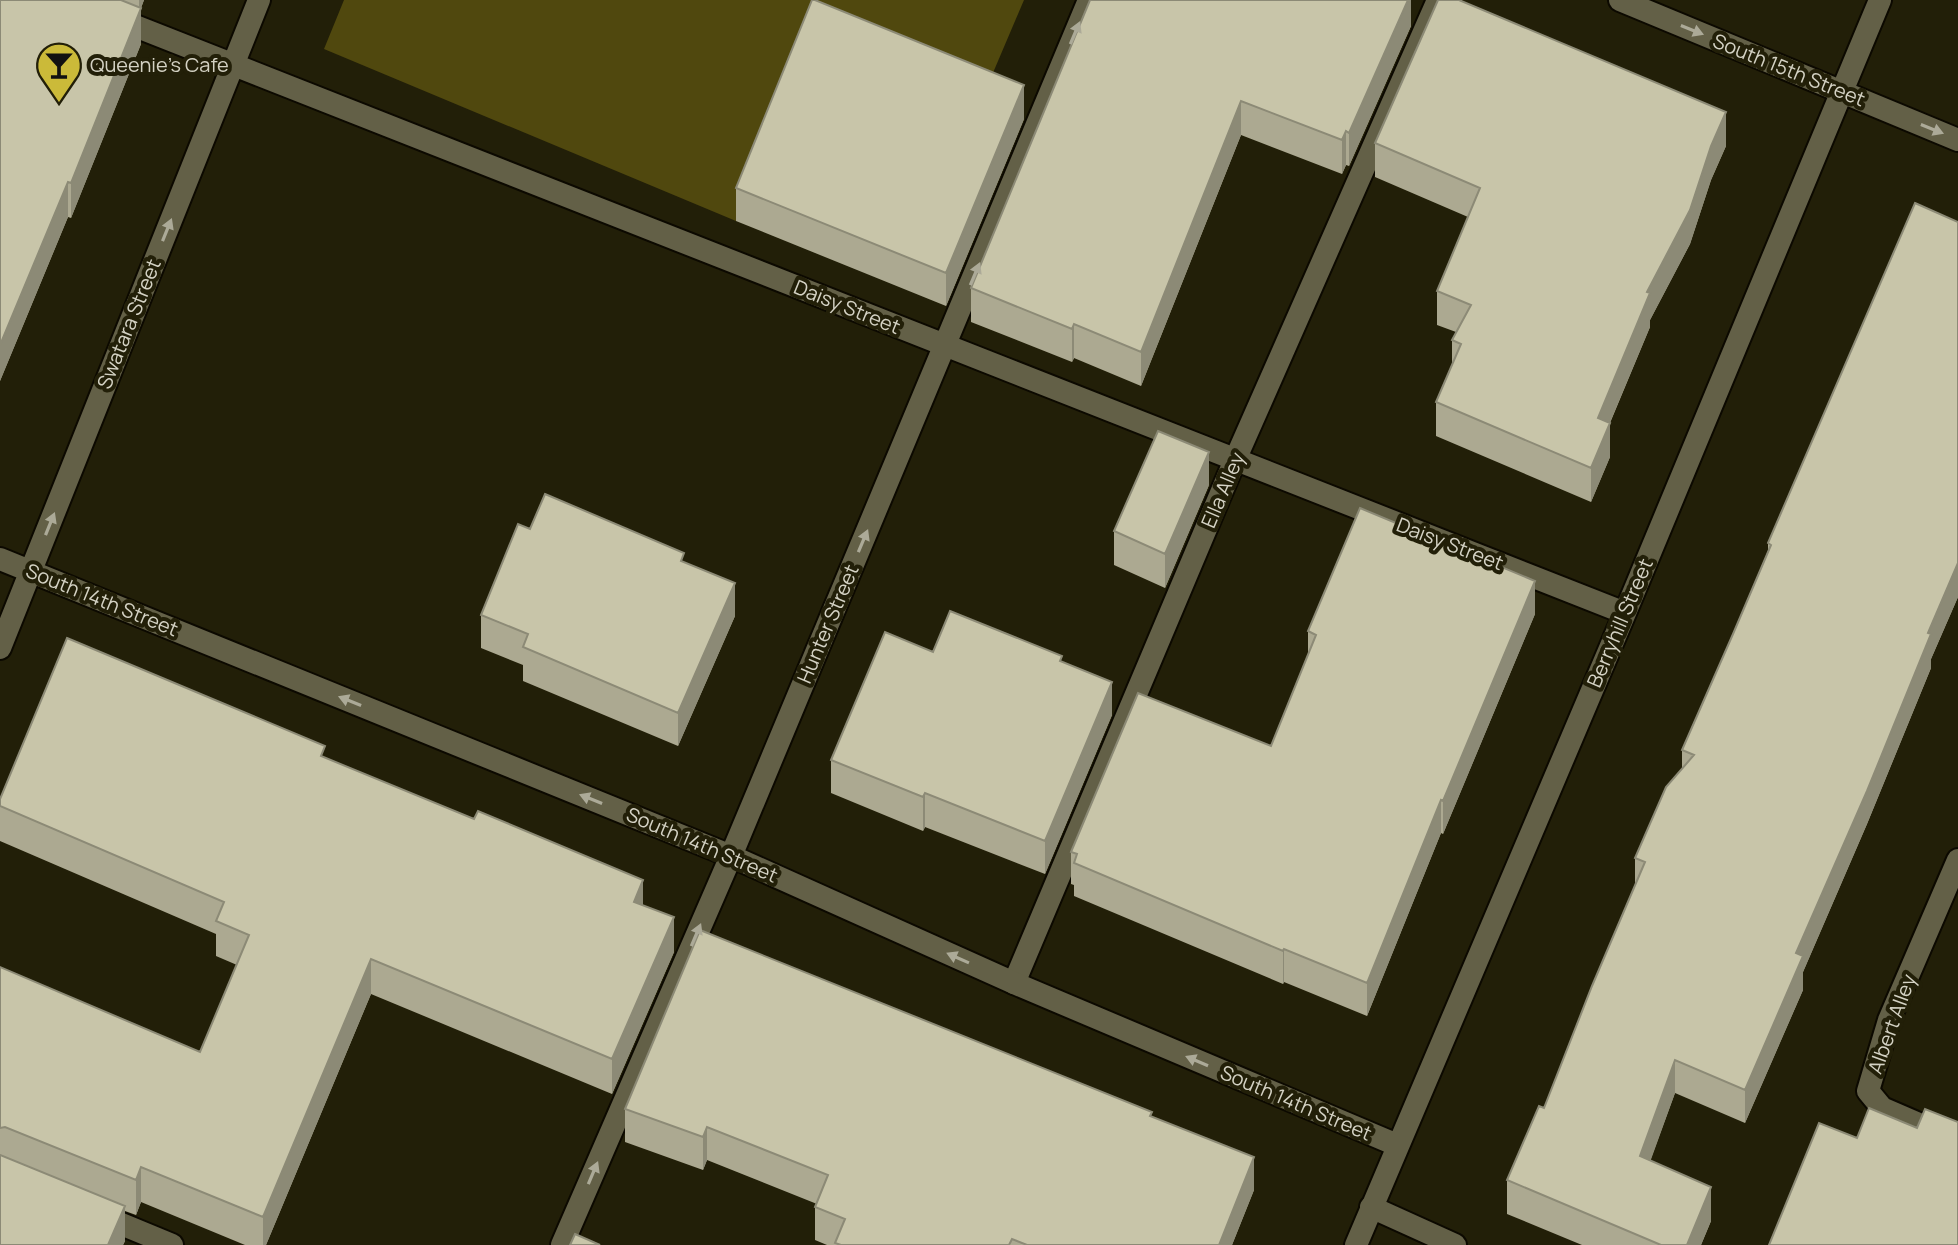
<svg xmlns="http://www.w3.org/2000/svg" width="1958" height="1245" font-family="Manrope,sans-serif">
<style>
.green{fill:#50480e}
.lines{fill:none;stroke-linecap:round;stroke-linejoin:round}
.service-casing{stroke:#0c0900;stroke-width:26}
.minor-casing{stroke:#0c0900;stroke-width:26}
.service{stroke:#636047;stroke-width:22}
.minor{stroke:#636047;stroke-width:22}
.wall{fill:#aca991}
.shaded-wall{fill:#8c8a76}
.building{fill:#c8c5a9;stroke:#8c8a76;stroke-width:2}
.oneway{fill:#acaa98}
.labels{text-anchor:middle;stroke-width:8;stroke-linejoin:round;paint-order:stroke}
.poi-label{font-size:20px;fill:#d4d2c4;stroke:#221f08;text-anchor:start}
.street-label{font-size:20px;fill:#d4d2c4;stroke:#221f08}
</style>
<rect width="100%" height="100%" fill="#221f08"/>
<path class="green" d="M344,0H1024L981,101L812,32L736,221L324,49Z"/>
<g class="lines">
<g class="service-casing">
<path id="service" d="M1958,860L1889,1020L1868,1091L1882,1108L1958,1141
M1014,983L1235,460L1438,0"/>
</g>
<g class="minor-casing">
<path id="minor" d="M69,0L1625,613
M1620,0L1958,140
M0,559L731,856L1014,983L1397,1145
M0,648L259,0
M1371,1207L1455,1245
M97,1214L172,1245
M562,1245L731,856L1089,0
M1356,1245L1625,613L1880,0"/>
</g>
<use href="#service" class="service"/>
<use href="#minor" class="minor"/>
</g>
<path class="wall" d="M0,0H144L141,8V44L71,218L68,217L0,381Z
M1090,0H1411V26L1349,166L1346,165L1342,174L1241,135L1141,386L1074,358L1072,362L971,322V288Z
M1024,119L946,306L736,221V188Z
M1375,143L1726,146L1711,180L1690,244L1650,320V327L1610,423V457L1591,502L1436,436V402L1452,365V340L1456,332L1437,325V291L1468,217L1375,177Z
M1958,222V597L1931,659V668L1867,824L1803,972V990L1745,1123L1675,1093L1650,1161L1711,1221L1701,1245H1582L1507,1214V1180L1544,1108L1635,887V858L1682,769V750L1733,634L1768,551V543Z
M1209,485L1165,588L1114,565V531Z
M530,529L684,562L735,616L678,746L523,681V665L481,648V615Z
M1535,614L1443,834L1441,833L1367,1016L1284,982L1283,984L1074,896V885L1071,884V852L1271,746L1308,655V631Z
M933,652L1062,662L1112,715L1045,874L925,827L923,831L831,793V760Z
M325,758L643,905L674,952L612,1094L371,994L266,1245H245L141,1202L136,1215L125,1211V1241L123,1245H0V967L200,1052L237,965L216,956V934L0,841V799Z
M625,1109L1152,1117L1254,1190L1232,1245H827L815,1240V1207L817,1204L707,1160L703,1170L625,1142Z"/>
<path class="shaded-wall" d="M139,0H144L139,13Z
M1408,0H1411V26L1349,166V133Z
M141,8V44L71,218V183Z
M1024,85V119L946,306V273Z
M1241,101V135L1141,386V352Z
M1726,112V146L1711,180L1690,244L1650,320V327L1598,451V418L1647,292Z
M1346,131V165L1342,174V140Z
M68,182V217L0,381V345Z
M1074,324V358L1072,362V329Z
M1610,423V457L1591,502V468Z
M1209,452V485L1165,588V554Z
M1958,563V597L1931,659V668L1867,824L1803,972V990L1745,1123V1090L1796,953L1928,633Z
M1535,581V614L1443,834V801Z
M735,583V616L678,746V713Z
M1112,682V715L1045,874V841Z
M925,793V827L923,831V797Z
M1441,800V833L1367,1016V983Z
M643,880V915L634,902Z
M674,917V952L612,1094V1059Z
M1284,949V982L1283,984V951Z
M371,959V994L266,1245H263V1217Z
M1675,1060V1093L1640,1190V1156Z
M707,1127V1160L703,1170V1137Z
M1254,1157V1190L1232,1245H1219Z
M141,1167V1202L136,1215V1180Z
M1711,1187V1221L1701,1245H1687Z
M125,1206V1241L123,1245H108Z"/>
<path class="building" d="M0,0H121L141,8L71,183L68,182L0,345Z
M812,0H815L1024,85L946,273L736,188Z
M1090,0H1408L1349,133L1346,131L1342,140L1241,101L1141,352L1074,324L1072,329L971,288Z
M1438,0H1459L1726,112L1711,146L1690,210L1647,292L1650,293L1598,418L1610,423L1591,468L1436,402L1461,344L1452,340L1471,305L1437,291L1480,188L1375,143Z
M1915,203L1958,222V563L1928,633L1931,634L1867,791L1796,953L1803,956L1745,1090L1675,1060L1640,1156L1711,1187L1687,1245H1661L1507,1180L1539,1106L1544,1108L1592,986L1645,862L1635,858L1666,787L1694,755L1682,750L1733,634L1771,545L1768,543Z
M1158,431L1209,452L1165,554L1114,531Z
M545,494L684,553L681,561L735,583L678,713L523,647L528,634L481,615L518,524L530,529Z
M1360,508L1535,581L1443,801L1441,800L1367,983L1284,949L1283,951L1074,863L1077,854L1071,852L1138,693L1271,746L1316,635L1308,631Z
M950,611L1062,656L1060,661L1112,682L1045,841L925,793L923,797L831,760L885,632L933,652Z
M67,638L325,746L321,756L474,819L478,811L643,880L634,902L674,917L612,1059L371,959L263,1217L141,1167L136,1180L5,1127L0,1128V967L200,1052L249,935L216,921L224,902L0,806V799Z
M700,930L1152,1112L1150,1116L1254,1157L1219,1245H1027L1012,1239L1009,1245H841L835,1243L845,1219L815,1207L828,1175L707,1127L703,1137L625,1109Z
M1869,1108L1917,1128L1925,1109L1958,1122V1245H1769L1819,1123L1857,1138Z
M0,1155L125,1206L108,1245H0Z
M575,1234L600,1245H570Z"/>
<defs><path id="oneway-solid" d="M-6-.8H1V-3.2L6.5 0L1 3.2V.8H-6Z" transform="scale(2)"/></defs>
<g class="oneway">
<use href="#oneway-solid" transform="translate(1692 30) rotate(22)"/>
<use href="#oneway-solid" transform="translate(1075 33) rotate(-67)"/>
<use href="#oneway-solid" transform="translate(1932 129) rotate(22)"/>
<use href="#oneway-solid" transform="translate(167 230) rotate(-68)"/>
<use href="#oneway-solid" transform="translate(975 274) rotate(-67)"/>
<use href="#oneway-solid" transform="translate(50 524) rotate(-68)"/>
<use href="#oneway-solid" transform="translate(863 541) rotate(-67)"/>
<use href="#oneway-solid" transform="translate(350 701) rotate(-158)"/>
<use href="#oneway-solid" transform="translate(591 799) rotate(-158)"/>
<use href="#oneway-solid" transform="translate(696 935) rotate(-67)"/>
<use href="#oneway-solid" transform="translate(958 958) rotate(-156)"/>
<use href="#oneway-solid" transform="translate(1197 1061) rotate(-157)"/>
<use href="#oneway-solid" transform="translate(593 1173) rotate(-67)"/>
</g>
<defs>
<g id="bar-pin" transform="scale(2.3)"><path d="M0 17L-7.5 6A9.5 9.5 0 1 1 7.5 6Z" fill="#cbba39" stroke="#221f08"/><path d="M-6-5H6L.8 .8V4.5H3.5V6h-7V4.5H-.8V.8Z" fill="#111"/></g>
</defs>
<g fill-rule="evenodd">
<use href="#bar-pin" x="59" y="65"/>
</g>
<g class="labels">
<g class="poi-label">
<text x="90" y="72">Queenie's Cafe</text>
</g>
<g class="street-label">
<text transform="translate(1789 70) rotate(22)" y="7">South 15th Street</text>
<text transform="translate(847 307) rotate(22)" y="7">Daisy Street</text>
<text transform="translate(129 324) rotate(-68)" y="7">Swatara Street</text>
<text transform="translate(1223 490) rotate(-67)" y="7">Ella Alley</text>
<text transform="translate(1450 544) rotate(21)" y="7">Daisy Street</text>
<text transform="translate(102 600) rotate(22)" y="7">South 14th Street</text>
<text transform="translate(1620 623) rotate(-67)" y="7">Berryhill Street</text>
<text transform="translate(828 624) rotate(-67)" y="7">Hunter Street</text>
<text transform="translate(702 845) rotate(23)" y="7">South 14th Street</text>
<text transform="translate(1892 1024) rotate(-70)" y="7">Albert Alley</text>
<text transform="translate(1296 1103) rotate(23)" y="7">South 14th Street</text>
</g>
</g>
</svg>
